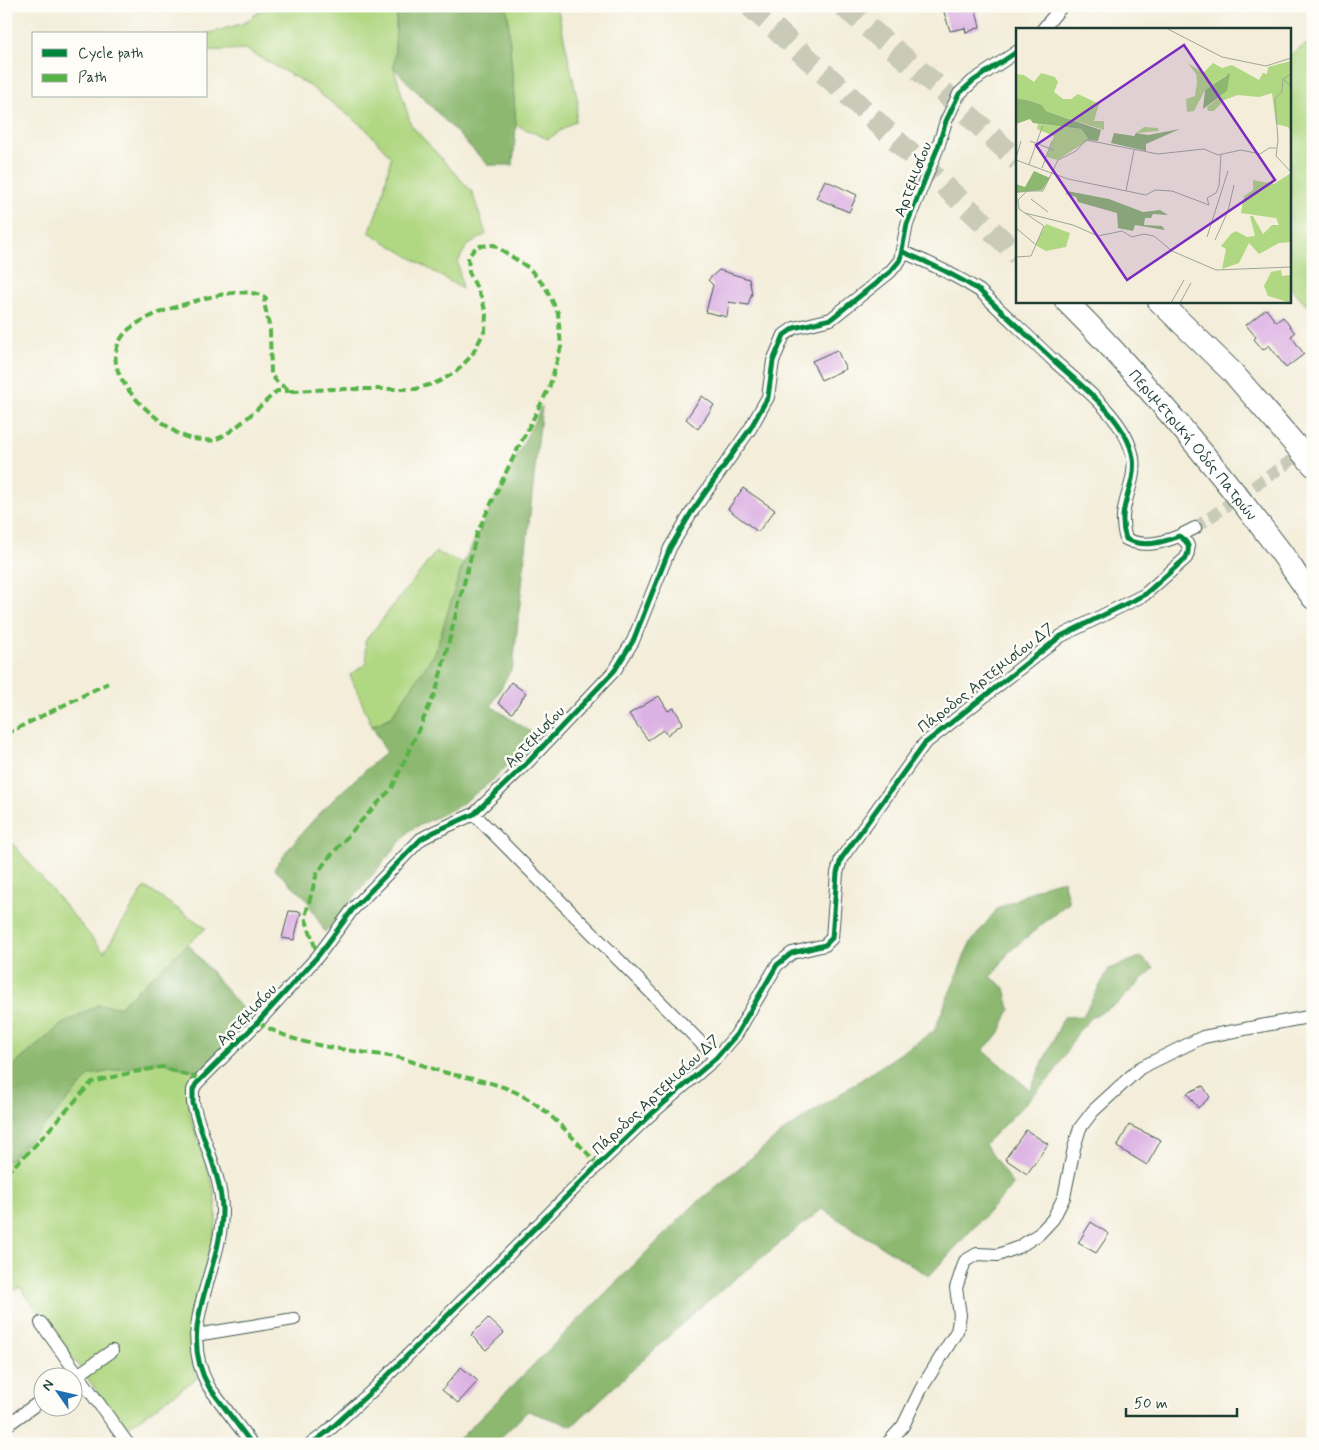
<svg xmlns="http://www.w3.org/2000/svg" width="1319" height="1450" font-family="Mynerve,sans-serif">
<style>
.green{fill:#b0d782;stroke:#688a5b}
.forest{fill:#8cb870;stroke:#567a52}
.building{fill:#dcb1e3}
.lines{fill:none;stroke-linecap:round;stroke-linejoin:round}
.minor-tunnel{stroke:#c9cab8;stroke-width:12;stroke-dasharray:12 6;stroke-linecap:butt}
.motorway-tunnel{stroke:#c9cab8;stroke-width:22;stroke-dasharray:22 11;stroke-linecap:butt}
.minor-casing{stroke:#3f574d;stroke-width:14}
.motorway-casing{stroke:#3f574d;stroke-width:24}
.minor{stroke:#fff;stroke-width:12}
.motorway{stroke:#fff;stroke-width:22}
.quiet{stroke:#55b346;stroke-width:4;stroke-dasharray:8 4;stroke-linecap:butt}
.cycleway-casing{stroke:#fdfcf7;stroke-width:8}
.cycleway{stroke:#00873e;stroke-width:5}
.labels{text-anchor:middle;stroke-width:5;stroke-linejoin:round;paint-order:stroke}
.street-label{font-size:16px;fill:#1f3d34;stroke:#fdfcf7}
.inset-road{fill:none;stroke:#9ea797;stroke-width:1}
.view{fill:#7b2cbf;fill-opacity:0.15;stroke:#7b2cbf;stroke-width:2.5}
.inset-edge{fill:none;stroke:#1f3d34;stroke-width:2.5}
</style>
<rect width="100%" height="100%" fill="#fdfcf7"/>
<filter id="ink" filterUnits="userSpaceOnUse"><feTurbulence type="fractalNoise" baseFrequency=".02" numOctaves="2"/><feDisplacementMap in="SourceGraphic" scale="10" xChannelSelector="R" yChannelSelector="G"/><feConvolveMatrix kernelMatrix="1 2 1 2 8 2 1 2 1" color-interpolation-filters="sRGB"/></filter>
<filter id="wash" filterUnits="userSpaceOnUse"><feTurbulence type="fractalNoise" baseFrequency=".0096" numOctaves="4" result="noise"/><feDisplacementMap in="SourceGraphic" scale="20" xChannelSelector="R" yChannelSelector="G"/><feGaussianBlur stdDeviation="1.12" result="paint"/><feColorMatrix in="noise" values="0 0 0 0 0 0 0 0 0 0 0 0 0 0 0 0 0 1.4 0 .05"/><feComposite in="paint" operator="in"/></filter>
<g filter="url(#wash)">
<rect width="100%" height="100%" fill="#f3edd9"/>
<path class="green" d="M267,6H397L394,68L411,125L472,192L486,234L466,247L458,262L462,289L369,232L382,199L391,157L365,128L307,84L245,49L206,51V34L244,23Z
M507,6H557L578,102L575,121L548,139L516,125Z
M1313,40V311L1290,287V55Z
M436,552L463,563L435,653L391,717L372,726L350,675L367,663L365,641Z
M7,837L104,952L145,887L206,928L119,1007L98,1005L61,1025L6,1072Z
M162,1061L185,1069L201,1072L189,1111L213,1186L216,1206V1223L212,1243L195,1302L191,1320V1348L197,1378L125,1429L20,1287L6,1295V1162L90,1075Z"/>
<path class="forest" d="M397,6H507L516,125L513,165H488L394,68Z
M542,406L513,666L491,706L537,736L494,779L459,806L410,830L325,932L305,897L274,869C304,824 346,787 386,752L372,726L391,717L435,653L463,563Z
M1063,880L1069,902L1009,952L991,977L1005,988L1010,1009L999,1034L983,1050L1030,1090L1064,1017L1083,1016L1109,969L1140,957L1154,968L1118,1003L1092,1017L1078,1032L1053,1075L985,1144L1013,1185L929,1276L822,1209L698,1309L572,1426L528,1411L494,1444H454L694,1205L780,1134L934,1031L969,945L997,909L1045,885Z
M188,944L250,1018L201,1072L185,1069L162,1061L90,1075L51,1119L6,1163V1072L61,1025L98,1005L119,1007Z"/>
<g id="blocks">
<path class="building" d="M942,6H975L980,27L966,33L965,28L950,31Z
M825,180L857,195L849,212L816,198Z
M719,270L749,279L752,293L748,305L729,302L727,317L706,312L713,285L708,280Z
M1266,309L1276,322L1283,317L1295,333L1291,336L1304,354L1286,368L1269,345L1263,350L1254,339L1256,337L1246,325Z
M837,350L846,369L821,380L812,361Z
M702,396L714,405L698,429L686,419Z
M743,488L775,510L758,532L728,509Z
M511,682L526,693L512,713L498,703Z
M659,696L668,711L674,708L683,723L667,735L663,730L648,740L629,714Z
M289,911L301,912L294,940L282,938Z
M1203,1086L1210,1097L1198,1108L1187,1093Z
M1129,1125L1161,1140L1147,1165L1117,1147Z
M1026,1130L1048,1144L1027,1174L1005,1159Z
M1091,1222L1109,1234L1096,1253L1078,1243Z
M488,1318L504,1333L486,1350L471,1335Z
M461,1367L478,1381L458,1403L442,1390Z"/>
</g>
</g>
<g filter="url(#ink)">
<use href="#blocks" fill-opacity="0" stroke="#3f574d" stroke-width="1"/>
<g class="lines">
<path class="minor-tunnel" d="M1195,528L1313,445"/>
<path class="motorway-tunnel" d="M750,6L846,93L1018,255
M843,6L935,84L1018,161"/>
<g class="minor-casing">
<path id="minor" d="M1043,29L1062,6
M1179,536L1195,528
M474,814L716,1058
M41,1323L128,1444
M196,1335L294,1319
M72,1379L112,1351
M6,1426L42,1400
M252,1444L209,1387C174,1326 223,1271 222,1209C221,1173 201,1138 193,1103V1090L196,1084L258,1022L318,956L353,909L421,839L434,832L474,814L529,761L615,670L633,641L670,548L691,513L750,429L768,397L773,361L784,335L794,328L831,319L890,272L900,260L907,224L938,147L946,121L959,94L973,81L1018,51
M311,1444L327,1432L374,1389L598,1165L649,1116L716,1058L736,1035L777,965L792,953L825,945L832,938L837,873L841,859L924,744L1061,636L1144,595L1186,558C1191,547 1188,542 1179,536C1162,543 1143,548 1126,539C1115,506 1137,488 1133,458C1127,419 1079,384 1052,359C1028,336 1004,314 980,291C955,275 930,263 903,252
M887,1444L903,1426L921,1389L957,1331L960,1315L956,1288L965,1261L977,1254L998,1255L1019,1247L1039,1234L1053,1219L1064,1197L1074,1148L1080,1128L1093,1111L1140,1068L1203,1037L1313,1016"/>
</g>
<g class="motorway-casing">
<g id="motorway">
<path id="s1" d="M1066,301C1143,378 1214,464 1280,551C1291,566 1301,582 1313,598"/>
<path d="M1159,301L1233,373L1313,465"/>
</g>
</g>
<use href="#minor" class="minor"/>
<use href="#motorway" class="motorway"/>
<path class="quiet" d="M292,391H277C262,404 233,434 214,440C211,441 206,440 203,440C182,440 169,428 153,415C130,396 99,362 126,332C140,317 180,305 199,300C216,295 251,287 266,298L264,302L270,330L271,375L279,384L292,391L334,389H416L438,382L456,372L472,355L485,330L486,314L482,299L469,272L468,257L477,246L494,245L529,268L546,288L558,313L561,347L549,388L511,462L477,533L436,691L392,788L362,820L327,860L317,873L305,917L318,956
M6,734L108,683
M258,1022C297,1047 344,1049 389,1056C407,1058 425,1067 443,1072C466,1078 491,1081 513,1091C547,1106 573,1138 598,1165
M6,1173L30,1151L92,1082L134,1072L162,1067L199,1079"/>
<g class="cycleway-casing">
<path id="cycleway" d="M252,1444L209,1387C174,1326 223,1271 222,1209C221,1173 201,1138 193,1103V1090L196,1084L258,1022L318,956L353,909L421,839L434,832L474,814L529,761L615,670L633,641L670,548L691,513L750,429L768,397L773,361L784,335L794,328L831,319L890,272L900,260L907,224L938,147L946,121L959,94L973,81L1018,51
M311,1444L327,1432L374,1389L598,1165L649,1116L716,1058L736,1035L777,965L792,953L825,945L832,938L837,873L841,859L924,744L1061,636L1144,595L1186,558C1191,547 1188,542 1179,536C1162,543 1143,548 1126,539C1115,506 1137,488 1133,458C1127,419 1079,384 1052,359C1028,336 1004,314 980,291C955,275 930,263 903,252"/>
</g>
<use href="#cycleway" class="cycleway"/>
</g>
</g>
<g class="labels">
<g class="street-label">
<text transform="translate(912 179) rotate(-69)" y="6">Αρτεμισίου</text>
<text dy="6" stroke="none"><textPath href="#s1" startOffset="192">Περιμετρική Οδός Πατρών</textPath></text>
<text transform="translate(985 677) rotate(-38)" y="6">Πάροδος Αρτεμισίου Δ7</text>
<text transform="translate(534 736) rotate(-46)" y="6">Αρτεμισίου</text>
<text transform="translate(246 1014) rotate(-46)" y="6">Αρτεμισίου</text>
<text transform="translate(655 1094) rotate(-43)" y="6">Πάροδος Αρτεμισίου Δ7</text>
</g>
</g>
<g transform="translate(1016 28)">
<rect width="275" height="275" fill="#f3edd9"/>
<path d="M275,33V103L272,99L260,96L256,65L243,69L222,67L208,72L198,83H192L191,79L211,63L210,47L189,62L178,83L171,84L170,71L179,68L181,54L180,46L172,35L187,45L197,35L206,40L216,37L243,52L247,45L251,46L252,39ZM25,45L39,49L42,54L38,64L47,71H55L62,66L83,76L78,93H88V102L30,83L26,77L15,73L0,70V46L8,47L18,54ZM22,96L65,101L73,112L41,132L31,129L38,108L21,101ZM128,99L142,100L143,103L120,105ZM275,145V214L263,215L243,226L233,215L223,235L206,241L210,221L205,218L215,206L220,203L231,209L239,208L234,188H237L247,206L256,197H263L260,190L225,185L228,168L237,162V152L258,156ZM30,196L54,205L50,219L30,223L19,217ZM265,242L266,248L275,247V275L252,268L248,258L255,244Z" fill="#b0d782"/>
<path d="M214,45L211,63L187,81L189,62ZM0,70L15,73L26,77L30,83L85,102L82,113L73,112L65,101L17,95L14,91L0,96ZM164,101L130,116V123L95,115L98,105L118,108L120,105L132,107ZM18,143L34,150L26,162L0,165V156L9,159ZM51,163L93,171L127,184L144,182L152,187L137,186L135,190H129L128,197L146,198L149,202L119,197L117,203L102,200L101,185L62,174L60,169L50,166Z" fill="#8cb870"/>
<path class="inset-road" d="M8,0H41M150,0L206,29L250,38L275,30M275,46L267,51L275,58M267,51L266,63L259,71L262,112L260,128L275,144M14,113L38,122M0,130L5,113M0,132L52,151L130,167L139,162L156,163L193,177L191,170L200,165L203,158L205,127M13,136L27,97M26,140L36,113M110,163L118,122M15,171L32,184M9,185L57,197L82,208L106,203L116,209L128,206L138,208L156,223L200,242L275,239M0,200L19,216M191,209L212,143M199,212L212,183L218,157M0,229L15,228L28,198L3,181L2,172L11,163H27L42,132L60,123L70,112L142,126L188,121L202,127L225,122L244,126L253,120H260M155,275L168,252M164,275L175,255"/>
<path class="view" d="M168,17L259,152L111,252L20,117Z"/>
<rect width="275" height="275" class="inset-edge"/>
</g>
<rect width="1319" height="1450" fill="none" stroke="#fdfcf7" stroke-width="25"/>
<rect x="32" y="32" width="175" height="65" fill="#fdfcf7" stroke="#a4b0a9"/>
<rect x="42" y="49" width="25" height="8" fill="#00873e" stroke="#a4b0a9"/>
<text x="78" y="58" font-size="15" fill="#1f3d34">Cycle path</text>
<rect x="42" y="74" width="25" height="8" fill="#55b346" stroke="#a4b0a9"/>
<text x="78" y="82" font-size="15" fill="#1f3d34">Path</text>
<g transform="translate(58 1392) rotate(304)"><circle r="24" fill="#fdfcf7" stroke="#a4b0a9"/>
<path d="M0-4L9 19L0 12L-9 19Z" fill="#1f6fb2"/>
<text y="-8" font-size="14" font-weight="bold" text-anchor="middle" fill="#1f3d34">N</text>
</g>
<path d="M1126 1408v8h111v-8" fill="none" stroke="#1f3d34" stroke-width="2.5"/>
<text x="1134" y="1408" font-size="15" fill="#1f3d34" stroke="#fdfcf7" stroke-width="4" paint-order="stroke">50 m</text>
</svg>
